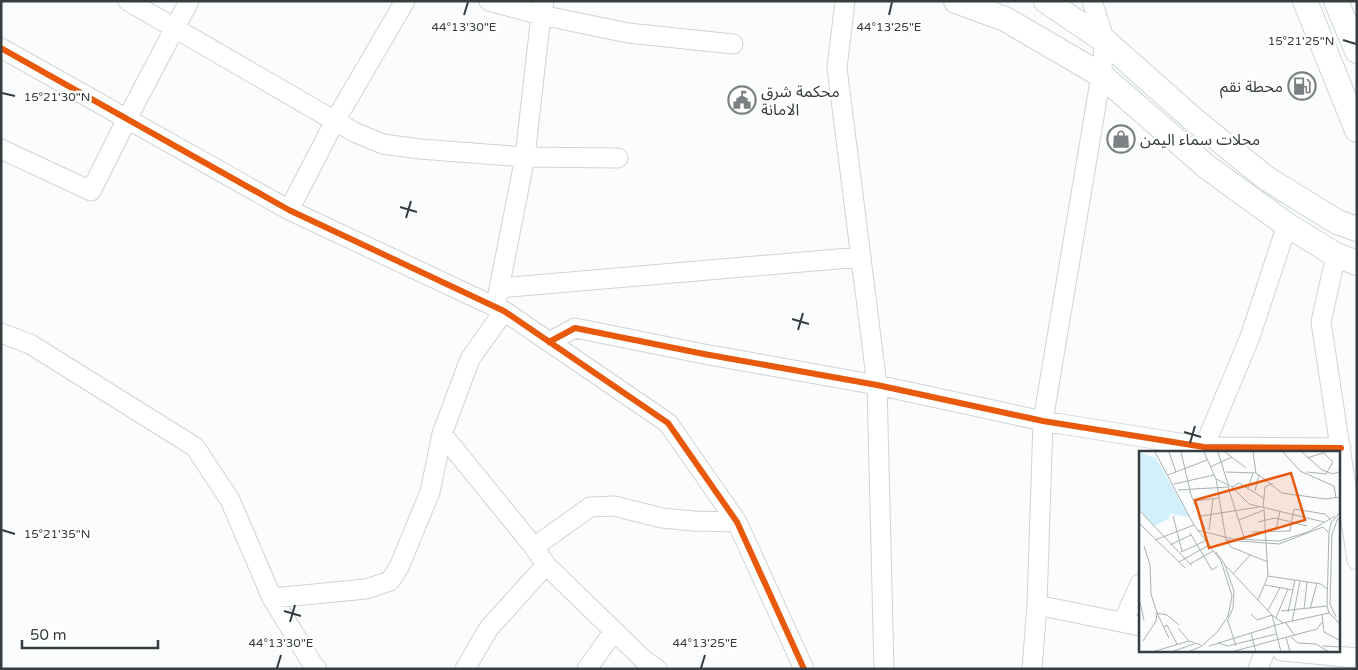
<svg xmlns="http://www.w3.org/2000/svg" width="1358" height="670" font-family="'Varela Round','Noto Sans Arabic',sans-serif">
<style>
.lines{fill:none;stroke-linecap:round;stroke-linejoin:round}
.minor-casing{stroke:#d0d4d5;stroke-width:21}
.tertiary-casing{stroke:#d0d4d5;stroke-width:26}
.minor{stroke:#feffff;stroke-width:19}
.tertiary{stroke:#feffff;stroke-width:24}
.cycleway-casing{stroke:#fff;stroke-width:9}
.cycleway{stroke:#e8590c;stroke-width:6}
.ticks{fill:none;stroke:#363d40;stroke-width:2}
.labels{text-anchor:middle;stroke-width:5;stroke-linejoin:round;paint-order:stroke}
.poi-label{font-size:16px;fill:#363d40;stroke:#fff;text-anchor:start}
.inset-road{fill:none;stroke:#acb0b1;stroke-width:1}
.view{fill:#e8590c;fill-opacity:0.15;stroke:#e8590c;stroke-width:2.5}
.inset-edge{fill:none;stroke:#363d40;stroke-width:2.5}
.ticks-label{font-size:12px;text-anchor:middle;fill:#363d40;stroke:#fff;stroke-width:5;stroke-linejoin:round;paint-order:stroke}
</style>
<rect width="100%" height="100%" fill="#fafcfd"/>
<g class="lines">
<g class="minor-casing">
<path id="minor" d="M128,1L354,132L383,144L420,149L525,157L618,158
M489,1L541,15L628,33L733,44
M845,1L837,68L877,385L884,669
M1,48L289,210L504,311L668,423L737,522L804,669
M1,149L91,191L127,119L189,1
M289,210L335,121L405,1
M1336,255L1321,322L1357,560
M499,288L861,257
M497,299L525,157L541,15L544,1
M1,333L30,344L195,447L230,500L272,598L312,663L317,669
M549,342L575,328L704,354L877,385L1043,421L1204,447L1341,448
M442,434L534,547L546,565L645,661L657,669
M1202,452L1250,337L1287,225
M534,547L590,507L614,506L662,518L694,521L737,522
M272,598L366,589L390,581L399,567L430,492L442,434L470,359L504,311
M1037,605L1140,626
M1123,622L1140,584
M1282,651L1357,658
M465,669L489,628L546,565
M587,669L614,631
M1032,669L1037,605L1043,421L1101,75L1105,41L1092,1
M1258,669L1265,651"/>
</g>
<g class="tertiary-casing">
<path id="tertiary" d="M956,1L1005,19L1101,75L1207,167L1287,225L1336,255L1357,263
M1046,1L1105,41L1193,119L1266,178L1337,222L1357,229
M1305,1L1357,130
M1336,1L1357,51"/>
</g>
<use href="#minor" class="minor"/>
<use href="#tertiary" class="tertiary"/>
<g class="cycleway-casing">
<path id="cycleway" d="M1,48L289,210L504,311L668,423L737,522L804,669
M549,342L575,328L704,354L877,385L1043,421L1204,447L1341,448"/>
</g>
<use href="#cycleway" class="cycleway"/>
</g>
<path class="ticks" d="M464,15L468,2M889,15L892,2M1343,40L1356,44M2,93L15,96M400,207L417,212M406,218L411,201M792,319L809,324M798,330L803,313M1184,432L1201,437M1190,443L1195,426M2,530L15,534M284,611L301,616M290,622L295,605M277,668L281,655M701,668L705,655"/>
<defs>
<g id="fuel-ring" transform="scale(1.4375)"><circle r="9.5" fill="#fff" stroke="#7b8082" stroke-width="1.5"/><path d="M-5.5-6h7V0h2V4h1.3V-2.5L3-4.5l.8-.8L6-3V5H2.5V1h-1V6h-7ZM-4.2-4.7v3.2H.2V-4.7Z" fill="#7b8082"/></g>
<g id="civic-ring" transform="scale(1.4375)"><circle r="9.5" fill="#fff" stroke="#7b8082" stroke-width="1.5"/><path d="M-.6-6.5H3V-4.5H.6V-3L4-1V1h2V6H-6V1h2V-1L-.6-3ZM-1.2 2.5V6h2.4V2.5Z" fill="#7b8082"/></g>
<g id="shop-ring" transform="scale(1.4375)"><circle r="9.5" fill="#fff" stroke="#7b8082" stroke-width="1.5"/><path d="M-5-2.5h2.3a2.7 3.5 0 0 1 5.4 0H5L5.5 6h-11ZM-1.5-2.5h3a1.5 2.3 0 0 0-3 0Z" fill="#7b8082"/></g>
</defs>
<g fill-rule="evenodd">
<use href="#fuel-ring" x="1302" y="86"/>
<use href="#civic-ring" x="742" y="100"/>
<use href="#shop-ring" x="1121" y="139"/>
</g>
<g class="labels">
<g class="poi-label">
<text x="1283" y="92" text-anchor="end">محطة نقم</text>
<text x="761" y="97">محكمة شرق<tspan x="761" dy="18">الامانة</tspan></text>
<text x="1140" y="145">محلات سماء اليمن</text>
</g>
</g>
<g transform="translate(1139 451)">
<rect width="201" height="201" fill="#fafcfd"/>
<path d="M0,1L17,7L50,66L31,63L30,68L15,75L0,58Z" fill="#d1f0fc"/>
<path class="inset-road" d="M16,1L55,74L82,110L93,145L89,165L80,179L63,195L49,201M30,1L37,21M42,1L52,44L66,78M65,1L77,28L87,89L92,96L129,111M79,1L90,36M86,1L107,17M114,1L117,22L143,42L186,48L202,46M144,1L161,20L195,35L197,47M163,1L183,19L194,23L202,20M168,7L184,2M71,16L93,6M87,21L117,22M168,21L187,23L194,11L184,1M29,24L68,9M77,28L93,36L110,53L185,71M35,33L75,24M89,36L106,89M93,36L100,32L126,48M109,37L114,22M39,39L89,36M116,40L120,23M55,50L80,47M124,57L126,36L134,32M0,59L53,115M202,60L192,72L190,81L188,155L190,162L202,174M34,65L43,100M62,65L120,56M100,69L125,59M119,71L136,67L168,75M0,72L46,117M58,79L94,88L140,90L169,81L196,65M70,79L74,48M137,79L141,60M113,81L151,80L155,58L186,63L191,68M51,82L73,119L79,115M16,89L55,74M87,89L140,93L184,76L189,81M31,94L52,84M42,101L66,90M77,101L85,112L95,140L94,157L88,171M40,111L70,94M51,113L74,100M87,115L133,164L142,201M94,123L111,104M129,125L182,133L188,138M126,134L154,139M119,149L129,125L125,58M1,151L5,169M165,158L168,131M171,158L178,132M129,159L141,137M142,160L188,155M149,161L156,129M112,163L118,169L133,164L144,172M183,164L185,181L200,189M197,166L191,153L193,83L199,67M137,167L149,138M89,170L97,195M153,171L161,130M147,172L156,185M25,176L28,174L38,193M39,177L50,190M112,182L117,201M147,186L151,201M152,186L159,192L177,193L190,201M30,187L18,162L28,164L40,174M4,190L17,170L18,162L12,143L11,114L5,95M79,192L89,195L137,183M70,195L144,172L190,162M184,195L202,196M13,201L50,190L62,194M32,201L55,193M92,201L178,178L183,171M172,201L189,200"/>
<path class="view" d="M152,22L166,69L70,97L56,49Z"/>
<rect width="201" height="201" class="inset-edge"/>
</g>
<g class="ticks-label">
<text x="464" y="31">44°13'30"E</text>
<text x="889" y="31">44°13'25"E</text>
<text x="1301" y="45">15°21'25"N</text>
<text x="57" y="101">15°21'30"N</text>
<text x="57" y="538">15°21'35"N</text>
<text x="281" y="647">44°13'30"E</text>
<text x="705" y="647">44°13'25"E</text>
</g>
<rect width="1358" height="670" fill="none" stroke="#363d40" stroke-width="5"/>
<path d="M22 640v8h136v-8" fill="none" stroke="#363d40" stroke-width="2.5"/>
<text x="30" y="640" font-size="15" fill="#363d40" stroke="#ffffff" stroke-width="4" paint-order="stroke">50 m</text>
</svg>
